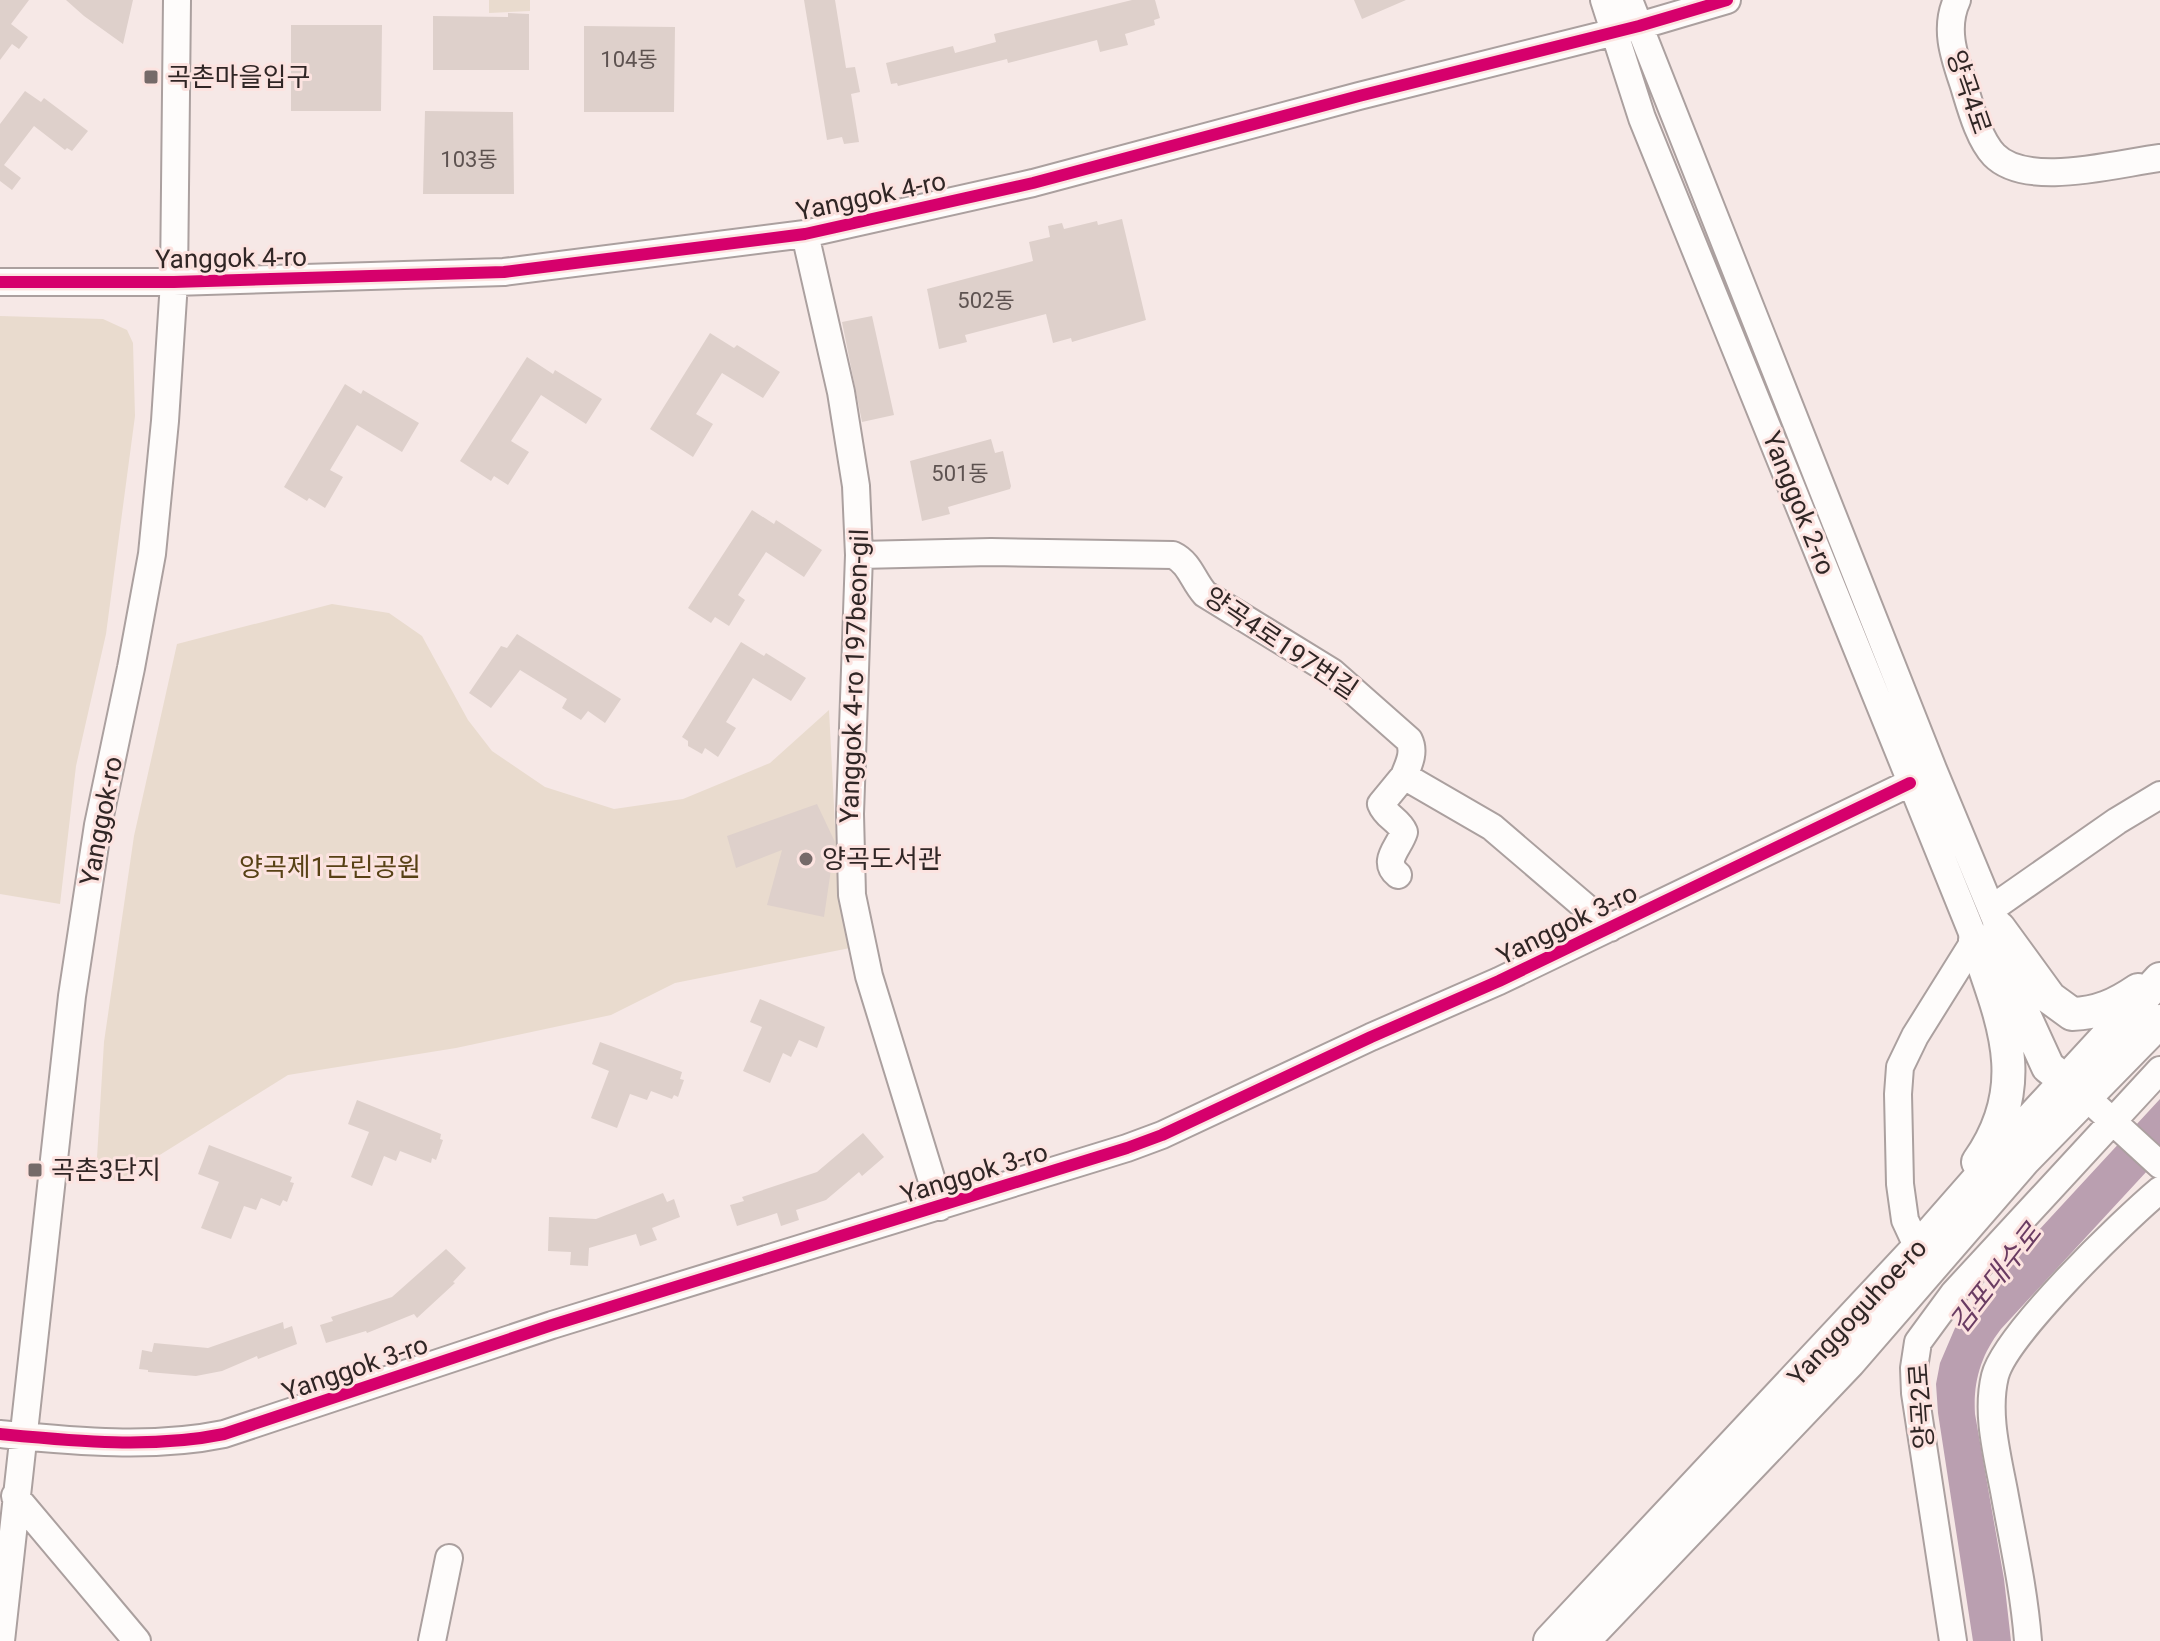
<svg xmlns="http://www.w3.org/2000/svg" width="2160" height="1641" font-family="Roboto,'Noto Sans KR',sans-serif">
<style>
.green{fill:#e9dbce}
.water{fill:#ba9fb0}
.building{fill:#ded0cb}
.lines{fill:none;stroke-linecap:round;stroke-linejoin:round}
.minor-casing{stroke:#aba09f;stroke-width:30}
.major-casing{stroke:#aba09f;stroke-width:36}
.minor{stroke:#fefcfb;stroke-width:26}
.major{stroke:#fefcfb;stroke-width:32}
.cycleway-casing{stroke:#fce3e0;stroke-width:17}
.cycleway{stroke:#d6006c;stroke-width:12}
.poi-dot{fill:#756a69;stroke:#fce3e0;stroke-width:3}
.labels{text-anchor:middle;stroke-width:6;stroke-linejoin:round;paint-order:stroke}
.number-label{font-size:22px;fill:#5e5351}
.poi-label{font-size:26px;fill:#302625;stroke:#fce3e0;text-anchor:start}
.street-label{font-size:26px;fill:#302625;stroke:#fce3e0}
.park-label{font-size:26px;fill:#574115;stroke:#fce3e0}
.water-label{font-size:28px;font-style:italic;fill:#6a3c62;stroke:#fce3e0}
</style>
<rect width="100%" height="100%" fill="#f6e8e6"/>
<path class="green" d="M489,0H530V11L489,13Z
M0,316L103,319L127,330L133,343L135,416L106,634L76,766L60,904L0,894Z
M332,604L389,613L422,636L468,720L492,751L545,787L614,809L683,799L770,763L829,710L839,904L850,948L675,983L611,1015L456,1048L288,1075L118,1181L96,1174L104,1042L134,836L177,644Z"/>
<path class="water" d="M2160,1099V1157L2001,1329C1981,1355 1973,1381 1975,1414L2004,1579L2011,1641H1973L1938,1413L1936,1384L1940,1363L1955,1328L2027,1243Z"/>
<path class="building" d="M0,0H29L11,24L28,37L19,49L12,44L0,60Z
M66,0H133L123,44L84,16Z
M804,0H835L846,68L855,67L860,92L851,94L859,142L844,144L842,137L827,140Z
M1132,0H1155L1160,18L1154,20L1155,25L1125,34L1128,45L1100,52L1097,40L1008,63L1007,59L898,86L897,83L891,84L886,63L953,46L955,53L996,42L994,34Z
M1354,0H1406L1362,19Z
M508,13L529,14V70H433V16L508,17Z
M291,25H382L381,111H291Z
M584,26L675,27L674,112H584Z
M25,91L41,102L44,98L88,131L72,151L67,148L65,150L34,126L4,165L21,178L12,190L0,181V124Z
M425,111L513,112L514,194H423Z
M1122,219L1146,320L1072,342L1071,338L1053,343L1046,314L965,335L967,342L939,349L927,289L1033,261L1029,242L1050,237L1048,226L1062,223L1064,229L1097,221L1098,225Z
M872,316L894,415L862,422L842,322Z
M710,333L734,348L737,345L780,372L763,398L722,373L696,414L713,424L693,457L650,429Z
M527,357L553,374L555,370L602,399L586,424L541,395L511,441L529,452L508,485L494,476L491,481L460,461Z
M345,384L361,394L363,390L419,423L402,452L357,425L330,470L343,477L325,508L309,498L307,501L284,487Z
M991,439L995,453L1003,451L1011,486L1010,489L948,507L950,514L922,521L910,461Z
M752,510L774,524L776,520L822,550L804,577L766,552L738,595L745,600L729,626L715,617L711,623L688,608Z
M517,634L621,699L605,723L588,711L581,720L562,708L567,699L520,670L491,708L469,693L501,646L507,648Z
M741,642L764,656L766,653L806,678L791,701L753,678L726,722L736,728L718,757L705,748L702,754L688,746V741L682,737Z
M817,804L835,842L824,917L767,905L782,850L736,868L727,836Z
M760,999L825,1027L817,1048L799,1040L791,1057L783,1053L770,1083L743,1071L762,1027L750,1022Z
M600,1042L682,1072L680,1079L684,1080L678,1097L674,1095L672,1099L651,1091L647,1100L630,1094L617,1128L591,1118L609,1071L592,1064Z
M357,1100L441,1134L440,1139L443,1140L436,1160L432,1158L431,1163L400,1151L396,1161L384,1156L372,1186L351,1177L369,1132L348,1124Z
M863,1133L884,1157L862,1176L859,1172L826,1200L796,1210L799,1220L781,1226L777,1213L737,1226L730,1205L744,1201L742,1197L817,1172Z
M209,1145L292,1177L290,1182L294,1183L287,1202L283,1200L280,1206L261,1198L256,1210L244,1206L231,1239L201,1228L219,1182L198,1174Z
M663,1193L667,1202L674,1199L680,1217L652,1228L657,1240L640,1246L636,1234L589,1248L588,1266L570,1265L571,1252L548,1251L549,1217L596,1219Z
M446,1249L466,1268L453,1282L455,1283L417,1318L414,1314L367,1333L366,1331L326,1343L320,1325L333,1321L331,1317L392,1297Z
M283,1322L284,1329L292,1326L297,1344L258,1359L257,1356L222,1371L196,1376L148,1372V1370L139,1369L142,1350L152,1352L154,1343L208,1348Z"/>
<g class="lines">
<g class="minor-casing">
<path id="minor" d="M1604,0L1642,118L1975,940L1987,957
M1629,0L1933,769L1999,928L2015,995
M1957,0C1944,28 1954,56 1963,83C1970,105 1978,138 1994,155C2027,189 2118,163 2160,158
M805,234L841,392L856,486L859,555L850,814L852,895L869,976L940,1207
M0,282H174L504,272L805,234L1033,183L1359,96L1639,26L1727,0
M859,555L991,552L1173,555C1190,563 1193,581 1205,594L1332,672L1409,740C1415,752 1409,764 1404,776L1492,827L1610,928
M1398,875C1381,861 1399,848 1404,832C1399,820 1386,817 1381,804L1404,776
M1991,909L2117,821L2160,795
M2086,1097L2160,1165
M1918,1248L1905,1220L1900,1184L1898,1094L1900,1067L1915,1036L1975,940
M0,1434C73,1441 151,1449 224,1434L552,1325L1127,1148L1162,1135L1371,1037L1499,981L1910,783
M15,1496L137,1641
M1,1641L72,996L98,825L131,668L152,554L165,421L174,282L177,0
M432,1641L449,1558
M1953,1641L1915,1393L1914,1368L1918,1342L1954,1293L2160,1070
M2028,1641C2024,1590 2013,1541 2004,1491C1997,1454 1986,1413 1995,1376C2005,1335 2124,1220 2160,1190"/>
</g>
<g class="major-casing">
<path id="major" d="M1999,928L2050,998L2072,1014C2098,1013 2116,1005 2138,990
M1975,940C2002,1020 2033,1084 1978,1162
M2015,995L2048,1067L2080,1092
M1550,1641L1918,1248L2032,1118L2160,979
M1583,1641L1849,1362L2024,1160L2160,1021"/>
</g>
<use href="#minor" class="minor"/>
<use href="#major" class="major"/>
<g class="cycleway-casing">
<path id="cycleway" d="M0,282H174L504,272L805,234L1033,183L1359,96L1639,26L1727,0
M0,1434C73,1441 151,1449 224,1434L552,1325L1127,1148L1162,1135L1371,1037L1499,981L1910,783"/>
</g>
<use href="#cycleway" class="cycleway"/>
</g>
<g class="poi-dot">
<rect x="143" y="69" width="16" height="16" rx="4"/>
<circle cx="806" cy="859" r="8"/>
<rect x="27" y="1162" width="16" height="16" rx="4"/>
</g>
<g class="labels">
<g class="number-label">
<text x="629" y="67">104동</text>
<text x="469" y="167">103동</text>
<text x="986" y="308">502동</text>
<text x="960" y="481">501동</text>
</g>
<g class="poi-label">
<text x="167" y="86">곡촌마을입구</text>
<text x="822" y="868">양곡도서관</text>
<text x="51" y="1179">곡촌3단지</text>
</g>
<g class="street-label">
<text transform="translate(1969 92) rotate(71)" y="9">양곡4로</text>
<text transform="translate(871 196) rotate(-12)" y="9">Yanggok 4-ro</text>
<text transform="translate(231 258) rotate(-1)" y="9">Yanggok 4-ro</text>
<text transform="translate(1799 503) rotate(68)" y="9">Yanggok 2-ro</text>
<text transform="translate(1281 643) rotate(34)" y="9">양곡4로197번길</text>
<text transform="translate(854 676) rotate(-88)" y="9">Yanggok 4-ro 197beon-gil</text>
<text transform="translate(101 821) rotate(-79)" y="9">Yanggok-ro</text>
<text transform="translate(1567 924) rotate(-26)" y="9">Yanggok 3-ro</text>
<text transform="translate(974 1173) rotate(-17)" y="9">Yanggok 3-ro</text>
<text transform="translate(1857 1312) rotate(-47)" y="9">Yanggoguhoe-ro</text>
<text transform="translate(355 1368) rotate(-19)" y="9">Yanggok 3-ro</text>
<text transform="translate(1921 1406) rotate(-94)" y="9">양곡2로</text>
</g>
<g class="park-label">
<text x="330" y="876">양곡제1근린공원</text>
</g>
<g class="water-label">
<text transform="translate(1995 1278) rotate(-52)" y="10">김포대수로</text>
</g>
</g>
</svg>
